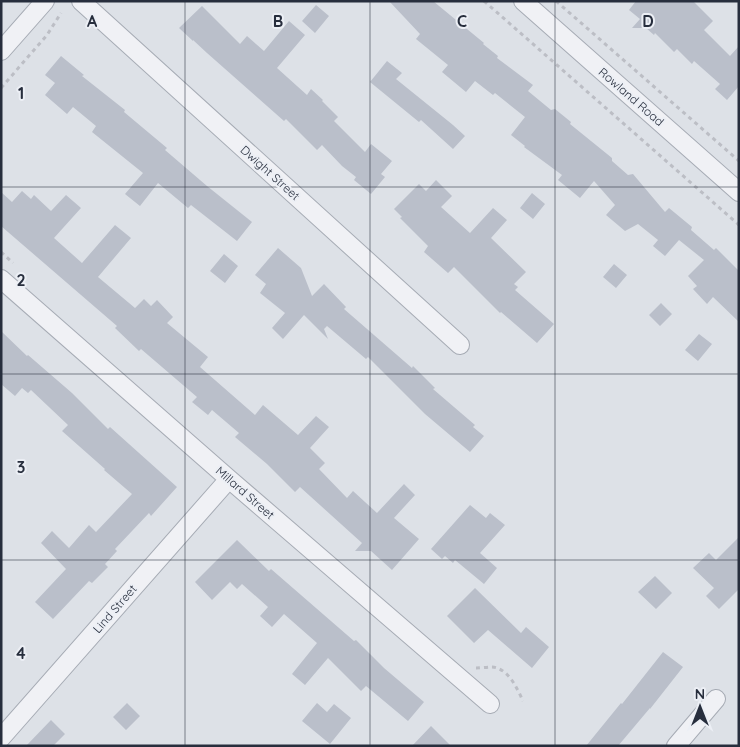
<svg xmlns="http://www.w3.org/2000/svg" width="740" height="747" font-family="Quicksand,sans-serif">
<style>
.building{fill:#babfca}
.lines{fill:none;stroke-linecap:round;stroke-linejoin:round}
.minor-casing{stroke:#a6abb4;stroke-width:20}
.path{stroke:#bcbec5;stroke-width:3;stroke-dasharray:4 4;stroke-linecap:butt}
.minor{stroke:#f0f1f5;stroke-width:18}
.grid{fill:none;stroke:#272e3d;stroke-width:1;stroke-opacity:0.55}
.labels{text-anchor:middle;stroke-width:4;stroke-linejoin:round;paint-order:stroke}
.street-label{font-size:12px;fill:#272e3d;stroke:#eceff5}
.grid-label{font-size:16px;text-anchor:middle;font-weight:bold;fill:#272e3d;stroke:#eceff5;stroke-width:4;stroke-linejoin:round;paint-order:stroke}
</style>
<rect width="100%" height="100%" fill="#dde1e7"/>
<path class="building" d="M389,1H433L484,43L483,44L498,56L497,58L533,85L528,91L551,110L555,109L571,122L570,124L612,158V161L628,175L633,174L665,212L669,208L692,227L691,230L714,250L716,248L739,271V322L713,297L707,304L693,289L697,286L688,276L704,260L679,240L665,256L653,246L658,240L638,224L625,231L606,215L615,205L594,181L580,198L558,180L562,175L524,147L525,146L511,135L525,117L495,93L493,95L475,81L466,92L442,72L448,65L416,39L420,34Z
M636,1H693L713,21L704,30L730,56L739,46V86L727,100L715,89L720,84L694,61L692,64L677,49L674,52L655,33L654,35L646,28H632L640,19L629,10Z
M316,5L329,16L315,33L302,21Z
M202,6L240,44L247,36L264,51L289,21L305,35L277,68L307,95L311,89L323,100L322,101L338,117L334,121L365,152L371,144L392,161L381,174L385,177L371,194L354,180L356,177L342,166L322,145L317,150L286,119L284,121L207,53L193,40V41L179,28Z
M61,56L84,75L82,76L125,110L124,112L167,148L165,150L207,186L252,222L237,241L191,205L188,208L158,183L140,206L125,194L143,173L92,132L96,126L73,107L67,114L45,95L55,83L45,75Z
M387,61L402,73L396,79L453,125L465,136L453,149L421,120L419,122L370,82Z
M436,180L452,196L441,207L470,233L493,208L507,220L491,238L526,272L514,284L518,287L515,290L554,324L537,343L501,312L500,313L454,267L448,273L424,252L428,246L400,218L402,217L394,209L419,184L426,191Z
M22,191L31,199L34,195L51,211L66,195L81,208L54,238L82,263L115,225L131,238L98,277L135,308L144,299L151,306L157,300L173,317L167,323L208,357L200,367L255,415L263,405L298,435L316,416L329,427L310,448L325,463L319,469L347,498L353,491L377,513L404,484L415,495L394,518L419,539L392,570L371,551H355L362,543L300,487L295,492L267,464L235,437L239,433L212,410L208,415L192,402L197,397L141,349L139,351L115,328L117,326L1,226V192L12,202Z
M532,193L545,204L533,219L520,208Z
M278,248L301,268L312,296L324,284L346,307L344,309L412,368L413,366L435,388L433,389L475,425L473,427L484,436L470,452L425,414L368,357L366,359L327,326L324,329L328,339L304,315L283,339L272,328L285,313L260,293L266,284L255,275Z
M224,254L238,266L225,283L210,271Z
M614,264L627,275L616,288L603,277Z
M661,303L672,314L660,326L649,315Z
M1,331L27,356L28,355L72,393L108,429L110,427L177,487L151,516L149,513L115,549L117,551L105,564L108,567L92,583L89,581L53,619L35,602L66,569L41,543L52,531L69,548L89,525L96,532L132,494L104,470L105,469L62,431L68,425L31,390L28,393L22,388L15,396L1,384Z
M699,334L712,344L698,361L685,350Z
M470,505L486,518L490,513L505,525L480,553L497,568L484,584L455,560L453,563L445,556L442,559L431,549Z
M739,537V589L719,609L706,596L714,588L693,568L709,553L716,560Z
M237,540L269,571L271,569L354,641L356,640L384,668L424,702L408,721L366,686L361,691L328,658L305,685L292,674L317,643L284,614L272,627L260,616L268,607L242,584L237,589L230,582L212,600L195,582Z
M655,576L672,593L656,609L638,592Z
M475,588L521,633L526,627L549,647L532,668L488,630L474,643L447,616Z
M663,652L683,667L650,709V708L618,746H586L621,703L622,704Z
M127,703L140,716L126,730L113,717Z
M317,703L327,712L334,704L351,718L330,744L302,721Z
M51,720L65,734L53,746H26Z
M431,726L451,746H412Z"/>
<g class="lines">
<g class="minor-casing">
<path id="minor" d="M81,1L460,345
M523,1L739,192
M1,51L45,1
M1,279L229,479L490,704
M1,738L229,479
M676,746L716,699"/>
</g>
<path class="path" d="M484,1L739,225
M556,1L739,161
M1,88L47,35L61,13
M1,252L13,263
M476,668C481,668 487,667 492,667C508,668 517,688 523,701"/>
<use href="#minor" class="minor"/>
</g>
<path class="grid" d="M185,1V746M370,1V746M555,1V746M1,187H739M1,374H739M1,560H739"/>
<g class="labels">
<g class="street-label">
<text transform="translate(631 97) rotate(41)" y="4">Rowland Road</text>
<text transform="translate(270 173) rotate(42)" y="4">Dwight Street</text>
<text transform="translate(245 493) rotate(41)" y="4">Millard Street</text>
<text transform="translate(115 609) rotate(-49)" y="4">Lind Street</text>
</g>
</g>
<g class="grid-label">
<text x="92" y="27">A</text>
<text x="278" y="27">B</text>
<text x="462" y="27">C</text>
<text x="648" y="27">D</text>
<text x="21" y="99">1</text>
<text x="21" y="286">2</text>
<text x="21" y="473">3</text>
<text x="21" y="659">4</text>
</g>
<rect width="740" height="747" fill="none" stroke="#272e3d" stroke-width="5"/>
<g transform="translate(700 707)" stroke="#eceff5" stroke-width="4" paint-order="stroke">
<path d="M0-4L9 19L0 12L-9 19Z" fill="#272e3d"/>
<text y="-8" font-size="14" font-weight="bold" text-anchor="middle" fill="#272e3d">N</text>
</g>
</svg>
